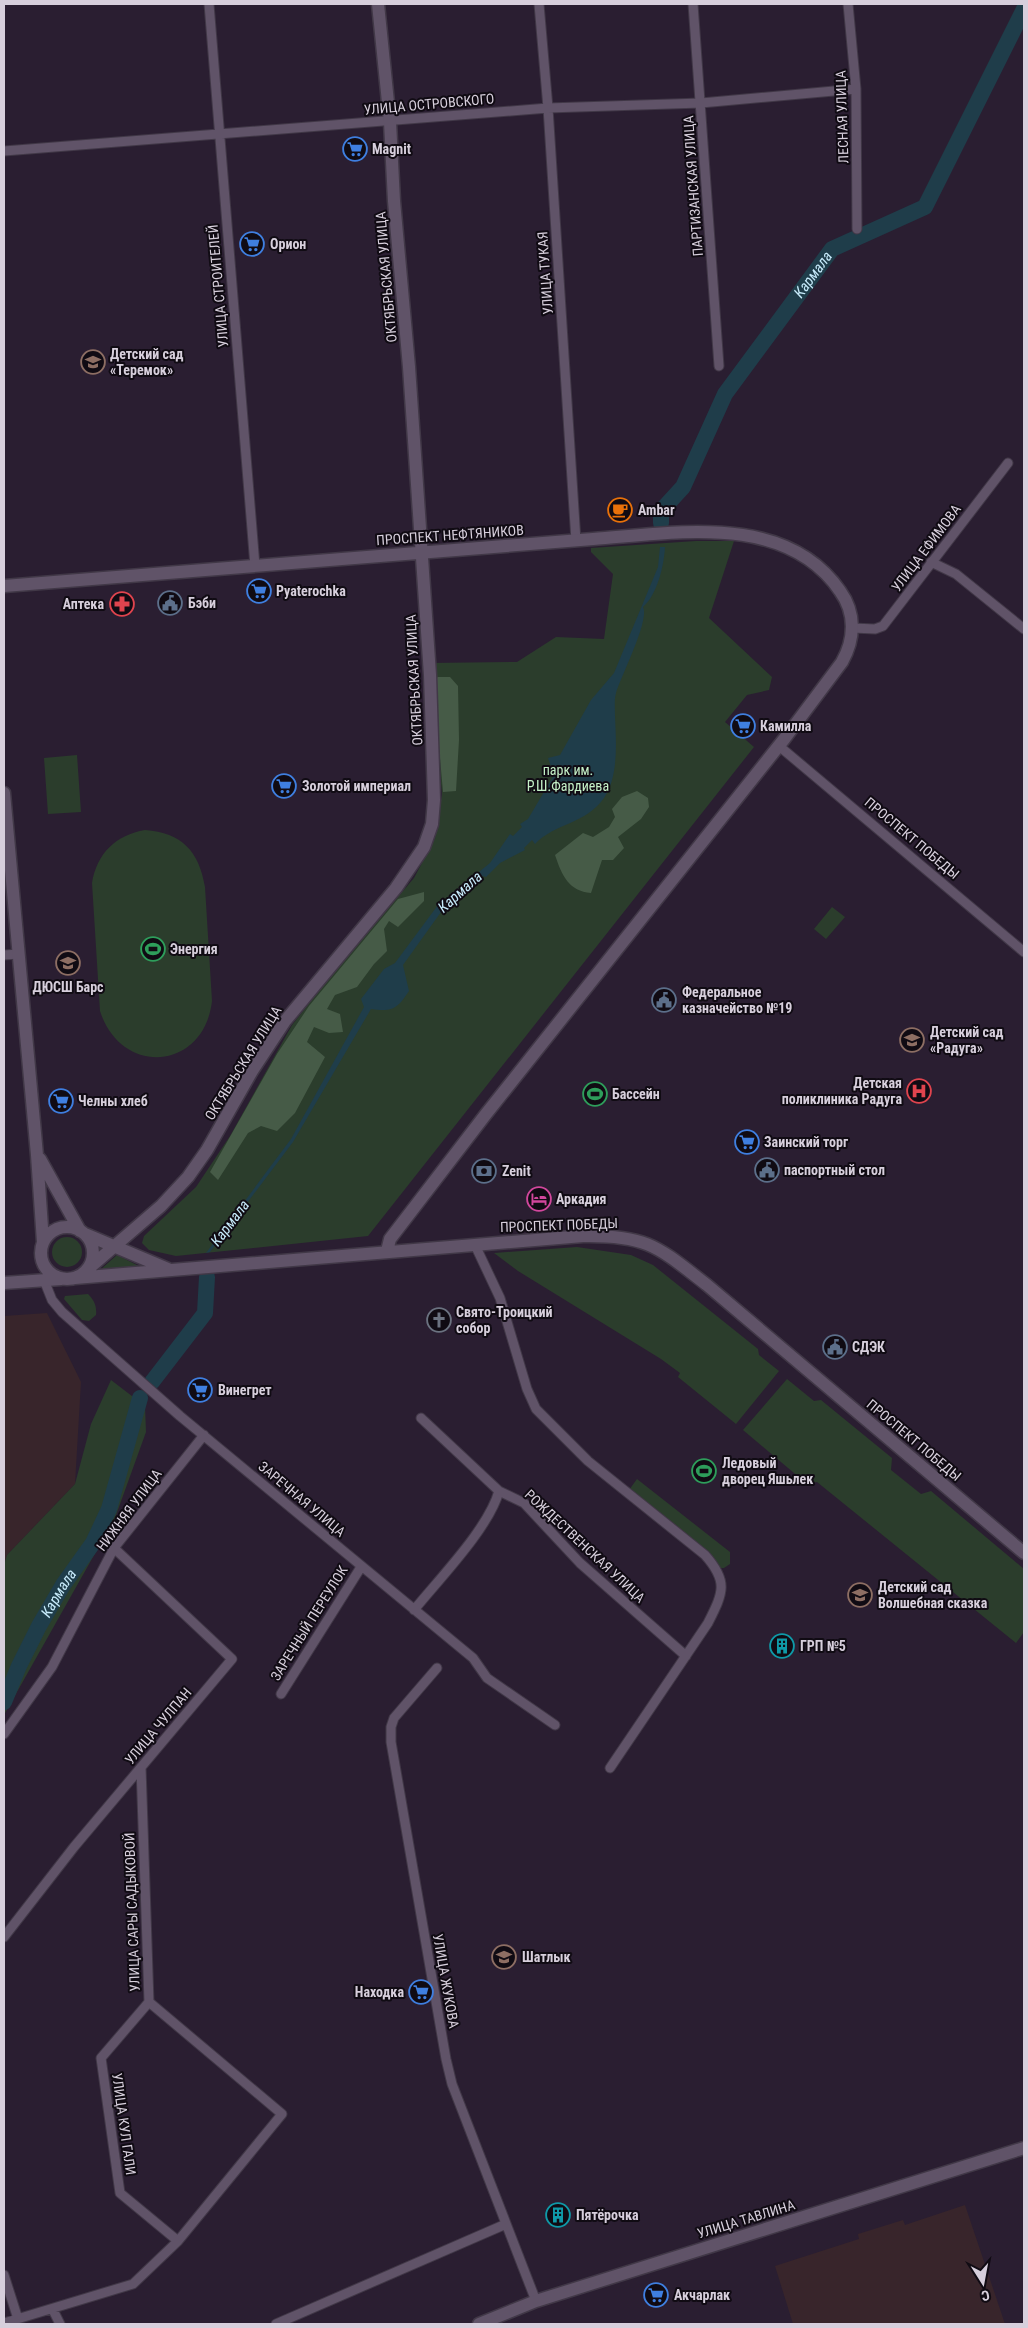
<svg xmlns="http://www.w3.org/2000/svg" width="1028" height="2328" font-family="'Roboto Condensed',sans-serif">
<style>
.industrial{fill:#38252b}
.green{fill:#2b3d2c}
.forest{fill:#465b47}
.water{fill:#1f3d4a}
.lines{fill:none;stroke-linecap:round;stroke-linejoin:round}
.river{stroke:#1f3d4a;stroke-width:16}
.street-casing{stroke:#413847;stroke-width:11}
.secondary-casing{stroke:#413847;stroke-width:15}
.street{stroke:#605368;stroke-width:9}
.secondary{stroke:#605368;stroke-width:12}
.labels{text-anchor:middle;stroke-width:4;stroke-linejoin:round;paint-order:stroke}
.street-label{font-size:14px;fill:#d7cfdc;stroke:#100b13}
.poi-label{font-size:14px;font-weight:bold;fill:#d7cfdc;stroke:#100b13;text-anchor:start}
.park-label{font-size:14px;fill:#c5f1c8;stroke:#100b13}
.water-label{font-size:15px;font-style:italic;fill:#c7ebfb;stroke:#100b13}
</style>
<rect width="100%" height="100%" fill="#2a1e31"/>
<path class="industrial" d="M47,1313L81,1382L75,1484L7,1555L4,1565V1316Z
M965,2205L1005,2324H793L775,2266L859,2239L858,2234L903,2220L905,2225Z"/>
<path class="green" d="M696,541H734L709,618L772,677L769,690L747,695L725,722L754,747L368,1236L176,1256L149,1250L142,1243L144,1236L196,1187L230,1136L292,1025L332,974L414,878L435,838L442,794L429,663L517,662L556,637L604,639L613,574L591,552V548Z
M77,755L81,812L48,814L44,758Z
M145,830C182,833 199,851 205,887L212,1001C204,1071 121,1077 100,1011L92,883C97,853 116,835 145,830Z
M832,907L845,917L826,939L814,929Z
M52 1252a15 15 0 1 1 30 0a15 15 0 1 1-30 0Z
M577,1247L631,1255L653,1265L758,1349L759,1355L779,1371L736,1424L678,1377L680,1373L661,1359L518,1271L494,1253Z
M117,1255L141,1267L100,1270Z
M88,1294C94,1300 97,1306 96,1315L89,1321L82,1320L64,1299L65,1296Z
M787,1379L814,1401L821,1400L892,1458L891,1470L921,1494L931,1491L1024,1569V1632L1016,1643L817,1482L807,1484L743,1430Z
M111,1380L145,1406L146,1432L115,1518L4,1715V1565L7,1555L75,1484L91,1424Z
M637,1479L730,1552V1564L724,1568H719L629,1490Z"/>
<path class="forest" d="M438,677H450L458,686L459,740L456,791L443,792L433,679Z
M637,791L648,798L649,807L641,819L618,837L624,848L613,860H602L591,893C569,891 562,876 555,855L583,833L593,837L609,827L615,817L612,809L622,797Z
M424,892V901L398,927L389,921L384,929L387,951L374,964L357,987L335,995L327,1009L340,1014L343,1032L329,1033L314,1027L307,1042L325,1057L295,1113L277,1131L261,1126L248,1133L218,1180L210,1172L277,1054L309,1006L398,899Z"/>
<path class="water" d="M660,547H665C664,566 657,595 643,607C650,620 621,676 616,693C614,700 615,709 615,716C616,741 619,776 604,798C586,824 555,823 535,844L532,840L524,848L525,850L500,863L486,877L483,876L441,912L403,965L409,991C397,1009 393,1012 371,1009L293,1142L210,1252L206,1253L291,1139L364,1007L361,999L384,969L395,963L438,905L490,863L510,834L513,836L522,827L520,824L528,819L554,775L548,758L560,755L591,700L614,673L658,567Z"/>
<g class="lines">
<g class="river">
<path id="s1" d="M661,523V511L683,487L725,394L832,249L925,207L1024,9"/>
<path d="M152,1382L205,1313L207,1277"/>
<path id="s2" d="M4,1702L19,1666L39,1626L63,1585L93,1543L109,1509L140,1398"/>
</g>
<g class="street-casing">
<path id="street" d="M209,4L255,566
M539,4L548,108L576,541
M693,4L719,366
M848,4L856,89L857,229
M4,151L548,108L701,103L856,89
M931,562L956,574L1024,629
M853,628L875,629L883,626L1008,463
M779,746L1024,952
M4,955L19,954
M475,1245L500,1298L527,1389L536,1409L588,1461L705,1555C729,1582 723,1593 708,1623L610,1768
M44,1280L52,1300L62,1312L180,1416L473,1658L487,1678L555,1725
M421,1418L499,1491L524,1503L580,1563L686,1656
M414,1610C439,1579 489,1528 499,1491
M437,1668L394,1718L391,1727V1742L446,2059L452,2084L536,2301
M281,1694L361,1567
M4,1734L52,1667L114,1548L204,1435
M4,1937L74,1847L232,1659L114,1548
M149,2002L101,2058L120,2193L178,2241
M4,2275L18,2319
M53,2310L60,2324
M4,2323L133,2284L178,2241L282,2114L149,2002L141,1767
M276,2324L506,2224"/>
</g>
<g class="secondary-casing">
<path id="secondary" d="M4,586L593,539C675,533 786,512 840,591C856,613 855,639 842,662L785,738L486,1114L390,1239L387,1251
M4,793L37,1155L43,1242
M40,1159L80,1231
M41 1253a26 26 0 1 1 52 0a26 26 0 1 1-52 0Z
M85,1234L168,1269
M88,1269L161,1206L188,1177L207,1150L252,1071L285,1021L396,888L424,847L432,824L434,800L430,675L409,367L394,201L390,122L378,4
M75,1278L583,1236C648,1235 658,1247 707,1285L1024,1553
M4,1283L61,1279
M479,2324L536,2301L1024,2148"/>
</g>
<use href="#street" class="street"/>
<use href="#secondary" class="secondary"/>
</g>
<defs>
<g id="supermarket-ring" transform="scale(1.25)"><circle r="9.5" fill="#100b13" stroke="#3f7fe0" stroke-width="1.5"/><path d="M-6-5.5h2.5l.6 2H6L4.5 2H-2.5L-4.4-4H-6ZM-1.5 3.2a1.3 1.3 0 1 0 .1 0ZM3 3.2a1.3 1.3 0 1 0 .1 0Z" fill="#3f7fe0"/></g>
<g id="school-ring" transform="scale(1.25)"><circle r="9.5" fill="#100b13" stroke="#8d6e63" stroke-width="1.5"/><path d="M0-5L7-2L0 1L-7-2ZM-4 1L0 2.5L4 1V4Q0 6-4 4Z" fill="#8d6e63"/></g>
<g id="cafe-ring" transform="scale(1.25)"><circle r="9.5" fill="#100b13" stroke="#e8710a" stroke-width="1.5"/><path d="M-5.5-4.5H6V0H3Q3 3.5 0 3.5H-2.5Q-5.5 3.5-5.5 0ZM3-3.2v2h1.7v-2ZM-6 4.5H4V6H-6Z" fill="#e8710a"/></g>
<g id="civic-ring" transform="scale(1.25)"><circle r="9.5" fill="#100b13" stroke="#5c6f8a" stroke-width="1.5"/><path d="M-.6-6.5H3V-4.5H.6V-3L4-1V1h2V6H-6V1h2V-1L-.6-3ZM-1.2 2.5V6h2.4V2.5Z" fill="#5c6f8a"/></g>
<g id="pharmacy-ring" transform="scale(1.25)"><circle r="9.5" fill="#100b13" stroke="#e0444e" stroke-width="1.5"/><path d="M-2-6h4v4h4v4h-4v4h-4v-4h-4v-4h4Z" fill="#e0444e"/></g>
<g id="stadium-ring" transform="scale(1.25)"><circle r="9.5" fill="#100b13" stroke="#2e9e5b" stroke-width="1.5"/><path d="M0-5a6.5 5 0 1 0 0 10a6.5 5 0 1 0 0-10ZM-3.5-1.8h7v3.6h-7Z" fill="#2e9e5b"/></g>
<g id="hospital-ring" transform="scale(1.25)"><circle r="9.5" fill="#100b13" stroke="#e0444e" stroke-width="1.5"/><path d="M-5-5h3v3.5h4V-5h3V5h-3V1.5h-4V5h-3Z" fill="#e0444e"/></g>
<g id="bank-ring" transform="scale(1.25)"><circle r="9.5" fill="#100b13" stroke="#5c6f8a" stroke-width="1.5"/><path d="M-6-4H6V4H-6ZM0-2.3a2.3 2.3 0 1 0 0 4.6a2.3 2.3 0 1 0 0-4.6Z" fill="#5c6f8a"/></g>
<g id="hotel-ring" transform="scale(1.25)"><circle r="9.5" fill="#100b13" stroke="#d1479c" stroke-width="1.5"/><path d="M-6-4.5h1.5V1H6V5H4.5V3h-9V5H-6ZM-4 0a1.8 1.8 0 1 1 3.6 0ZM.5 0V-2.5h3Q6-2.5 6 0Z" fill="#d1479c"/></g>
<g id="church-ring" transform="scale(1.25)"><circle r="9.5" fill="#100b13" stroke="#6b7280" stroke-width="1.5"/><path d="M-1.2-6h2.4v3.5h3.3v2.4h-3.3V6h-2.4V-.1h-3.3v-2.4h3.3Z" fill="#6b7280"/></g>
<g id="building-ring" transform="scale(1.25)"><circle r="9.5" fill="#100b13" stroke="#0f9aa8" stroke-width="1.5"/><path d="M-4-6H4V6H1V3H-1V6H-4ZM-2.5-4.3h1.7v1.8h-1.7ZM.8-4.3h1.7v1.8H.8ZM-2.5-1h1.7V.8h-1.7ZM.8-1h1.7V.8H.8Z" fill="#0f9aa8"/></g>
</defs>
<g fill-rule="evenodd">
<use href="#supermarket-ring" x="355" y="149"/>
<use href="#supermarket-ring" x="252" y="244"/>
<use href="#school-ring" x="93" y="362"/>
<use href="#cafe-ring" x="620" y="510"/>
<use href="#supermarket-ring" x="259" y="591"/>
<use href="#civic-ring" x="170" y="603"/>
<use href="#pharmacy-ring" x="122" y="604"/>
<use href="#supermarket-ring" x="743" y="726"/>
<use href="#supermarket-ring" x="284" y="786"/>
<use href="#stadium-ring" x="153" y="949"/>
<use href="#school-ring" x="68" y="963"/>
<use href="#civic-ring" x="664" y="1000"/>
<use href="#school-ring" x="912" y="1040"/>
<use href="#hospital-ring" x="919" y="1091"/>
<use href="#stadium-ring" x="595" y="1094"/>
<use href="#supermarket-ring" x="61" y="1101"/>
<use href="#supermarket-ring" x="747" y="1142"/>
<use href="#civic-ring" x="767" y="1170"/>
<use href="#bank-ring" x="484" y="1171"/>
<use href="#hotel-ring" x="539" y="1199"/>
<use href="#church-ring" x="439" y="1320"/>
<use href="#civic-ring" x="835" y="1347"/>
<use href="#supermarket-ring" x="200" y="1390"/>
<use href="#stadium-ring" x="704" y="1471"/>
<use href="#school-ring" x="860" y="1595"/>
<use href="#building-ring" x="782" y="1646"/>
<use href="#school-ring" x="504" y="1957"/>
<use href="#supermarket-ring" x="421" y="1992"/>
<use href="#building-ring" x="558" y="2215"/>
<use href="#supermarket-ring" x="656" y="2295"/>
</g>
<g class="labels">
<g class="street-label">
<text transform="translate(429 104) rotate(-5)" y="5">УЛИЦА ОСТРОВСКОГО</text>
<text transform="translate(842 117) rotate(-92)" y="5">ЛЕСНАЯ УЛИЦА</text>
<text transform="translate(693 186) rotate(-94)" y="5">ПАРТИЗАНСКАЯ УЛИЦА</text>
<text transform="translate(545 273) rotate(-94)" y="5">УЛИЦА ТУКАЯ</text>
<text transform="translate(386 277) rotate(-95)" y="5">ОКТЯБРЬСКАЯ УЛИЦА</text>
<text transform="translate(218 286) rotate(-95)" y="5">УЛИЦА СТРОИТЕЛЕЙ</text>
<text transform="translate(450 535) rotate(-4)" y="5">ПРОСПЕКТ НЕФТЯНИКОВ</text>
<text transform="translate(926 548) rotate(-53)" y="5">УЛИЦА ЕФИМОВА</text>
<text transform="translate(414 680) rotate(-93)" y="5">ОКТЯБРЬСКАЯ УЛИЦА</text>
<text transform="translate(912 838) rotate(40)" y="5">ПРОСПЕКТ ПОБЕДЫ</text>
<text transform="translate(243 1063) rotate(-58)" y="5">ОКТЯБРЬСКАЯ УЛИЦА</text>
<text transform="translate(559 1225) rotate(-2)" y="5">ПРОСПЕКТ ПОБЕДЫ</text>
<text transform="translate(914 1440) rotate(40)" y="5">ПРОСПЕКТ ПОБЕДЫ</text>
<text transform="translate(302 1499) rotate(40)" y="5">ЗАРЕЧНАЯ УЛИЦА</text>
<text transform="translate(129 1510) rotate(-53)" y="5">НИЖНЯЯ УЛИЦА</text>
<text transform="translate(585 1546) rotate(43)" y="5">РОЖДЕСТВЕНСКАЯ УЛИЦА</text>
<text transform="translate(309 1623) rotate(-58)" y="5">ЗАРЕЧНЫЙ ПЕРЕУЛОК</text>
<text transform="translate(158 1726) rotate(-50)" y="5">УЛИЦА ЧУЛПАН</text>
<text transform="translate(132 1912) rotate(-92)" y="5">УЛИЦА САРЫ САДЫКОВОЙ</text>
<text transform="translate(446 1981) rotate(80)" y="5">УЛИЦА ЖУКОВА</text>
<text transform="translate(124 2124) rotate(82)" y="5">УЛИЦА КУЛ ГАЛИ</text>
<text transform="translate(746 2219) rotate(-17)" y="5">УЛИЦА ТАВЛИНА</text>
</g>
<g class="poi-label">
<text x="372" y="154">Magnit</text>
<text x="270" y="249">Орион</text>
<text x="110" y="359">Детский сад<tspan x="110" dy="16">«Теремок»</tspan></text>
<text x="638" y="515">Ambar</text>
<text x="276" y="596">Pyaterochka</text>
<text x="188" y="608">Бэби</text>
<text x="104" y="609" text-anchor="end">Аптека</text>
<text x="760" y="731">Камилла</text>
<text x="302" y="791">Золотой империал</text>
<text x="170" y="954">Энергия</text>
<text x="68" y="992" text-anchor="middle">ДЮСШ Барс</text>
<text x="682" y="997">Федеральное<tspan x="682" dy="16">казначейство №19</tspan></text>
<text x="930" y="1037">Детский сад<tspan x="930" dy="16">«Радуга»</tspan></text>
<text x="902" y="1088" text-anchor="end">Детская<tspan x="902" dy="16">поликлиника Радуга</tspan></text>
<text x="612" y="1099">Бассейн</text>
<text x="78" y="1106">Челны хлеб</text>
<text x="764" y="1147">Заинский торг</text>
<text x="784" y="1175">паспортный стол</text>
<text x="502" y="1176">Zenit</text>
<text x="556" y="1204">Аркадия</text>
<text x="456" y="1317">Свято-Троицкий<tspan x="456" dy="16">собор</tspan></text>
<text x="852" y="1352">СДЭК</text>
<text x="218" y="1395">Винегрет</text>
<text x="722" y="1468">Ледовый<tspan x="722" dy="16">дворец Яшьлек</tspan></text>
<text x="878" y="1592">Детский сад<tspan x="878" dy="16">Волшебная сказка</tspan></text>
<text x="800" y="1651">ГРП №5</text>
<text x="522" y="1962">Шатлык</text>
<text x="404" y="1997" text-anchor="end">Находка</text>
<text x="576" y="2220">Пятёрочка</text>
<text x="674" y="2300">Акчарлак</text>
</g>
<g class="park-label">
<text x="568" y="775">парк им.<tspan x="568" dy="16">Р.Ш.Фардиева</tspan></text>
</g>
<g class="water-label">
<text dy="5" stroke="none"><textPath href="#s1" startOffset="295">Кармала</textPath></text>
<text transform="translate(460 892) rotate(-42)" y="5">Кармала</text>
<text transform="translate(230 1223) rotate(-53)" y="5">Кармала</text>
<text dy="5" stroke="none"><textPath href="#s2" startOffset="122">Кармала</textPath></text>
</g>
</g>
<rect width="1028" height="2328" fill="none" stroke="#d7cfdc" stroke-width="10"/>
<g transform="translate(983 2283) rotate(169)" stroke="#100b13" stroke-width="4" paint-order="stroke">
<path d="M0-4L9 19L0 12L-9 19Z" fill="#d7cfdc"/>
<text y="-8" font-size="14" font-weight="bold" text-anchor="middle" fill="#d7cfdc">С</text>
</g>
</svg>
